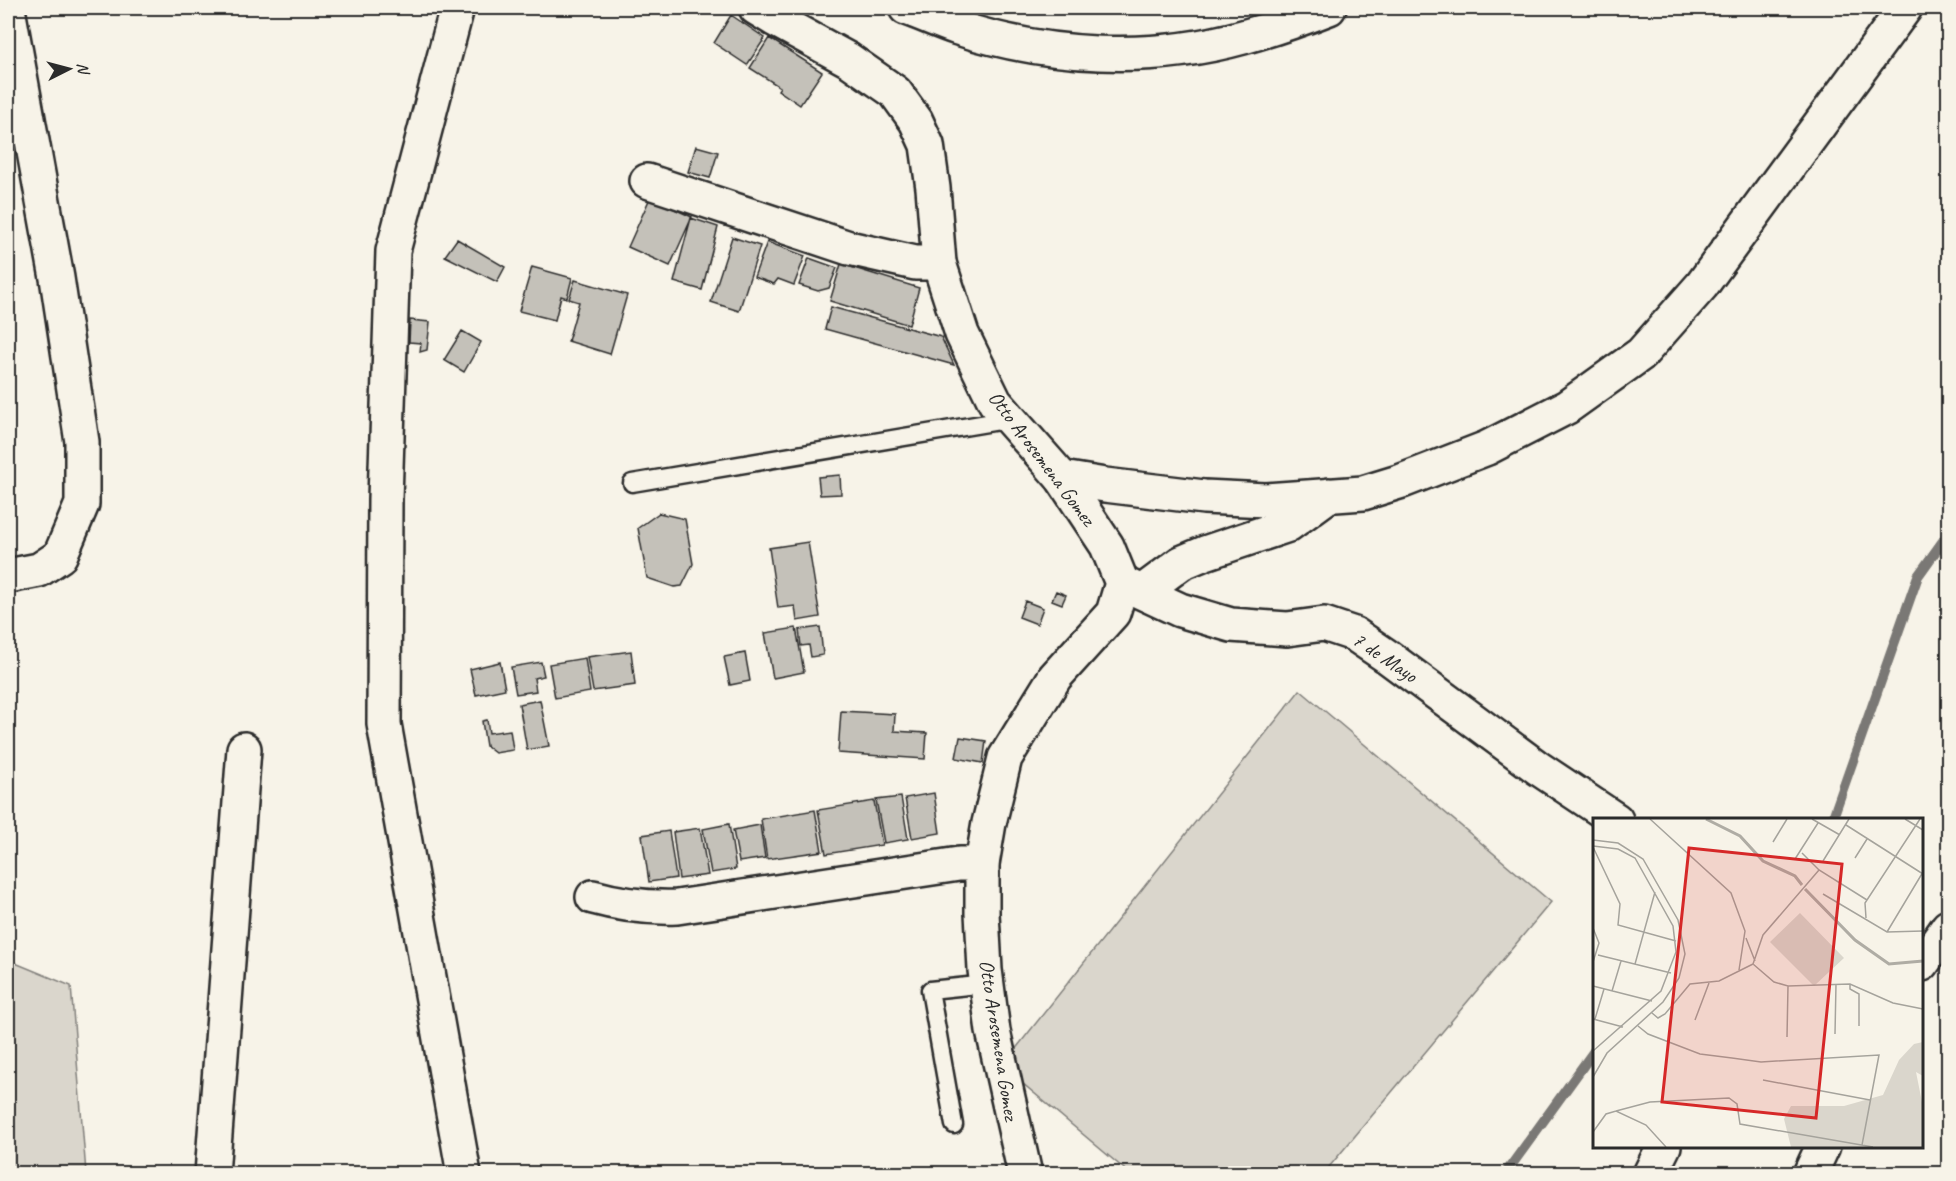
<svg xmlns="http://www.w3.org/2000/svg" width="1956" height="1181" font-family="Caveat,sans-serif">
<style>
.green{fill:#dad6cc;stroke:#82807c;stroke-width:1.5}
.lines{fill:none;stroke-linecap:round;stroke-linejoin:round}
.stream{stroke:#7a7874;stroke-width:10}
.building{fill:#c4c1b9;stroke:#2b2b2b;stroke-width:1.5}
.service-casing{stroke:#2b2b2b;stroke-width:21}
.minor-casing{stroke:#2b2b2b;stroke-width:38}
.tertiary-casing{stroke:#2b2b2b;stroke-width:38}
.secondary-casing{stroke:#2b2b2b;stroke-width:38}
.service{stroke:#f7f3e8;stroke-width:16}
.minor{stroke:#f7f3e8;stroke-width:33}
.tertiary{stroke:#f7f3e8;stroke-width:33}
.secondary{stroke:#f7f3e8;stroke-width:33}
.labels{text-anchor:middle;stroke-width:4.5;stroke-linejoin:round;paint-order:stroke}
.street-label{font-size:21px;fill:#2b2b2b;stroke:#f7f3e8}
.inset-river{fill:none;stroke:#afaca4;stroke-width:3}
.inset-road{fill:none;stroke:#a5a39c;stroke-width:1.5}
.view{fill:#d62828;fill-opacity:0.15;stroke:#d62828;stroke-width:3}
.inset-edge{fill:none;stroke:#2b2b2b;stroke-width:3}
</style>
<rect width="100%" height="100%" fill="#f7f3e8"/>
<filter id="ink" filterUnits="userSpaceOnUse"><feTurbulence type="fractalNoise" baseFrequency=".0167" numOctaves="2"/><feDisplacementMap in="SourceGraphic" scale="12" xChannelSelector="R" yChannelSelector="G"/><feConvolveMatrix kernelMatrix="1 2 1 2 8 2 1 2 1" color-interpolation-filters="sRGB"/></filter>
<g filter="url(#ink)">
<path class="green" d="M1300,690L1551,902L1324,1173H1129L1002,1066Z
M8,960L71,986L86,1173H8Z"/>
<g class="lines">
<path class="stream" d="M1832,820L1918,576L1948,534
M1505,1174L1594,1051"/>
</g>
<path class="building" d="M731,15L765,38L747,65L714,43Z
M769,38L822,72L800,105L778,90L780,87L750,68Z
M696,146L718,152L710,178L688,172Z
M650,198L692,217L670,266L628,247Z
M691,218L718,227L702,290L674,282Z
M732,237L760,246L739,311L711,302Z
M457,239L505,267L497,282L445,256Z
M767,242L805,256L794,285L778,279L774,284L754,277Z
M809,258L837,268L829,288L818,291L799,285Z
M841,264L919,288L909,325L830,301Z
M532,267L572,278L567,298L561,296L555,320L519,311Z
M575,280L627,295L610,354L568,341L579,302L569,299Z
M831,307L941,337L954,365L825,329Z
M410,320L430,322L427,350L420,352L421,343L409,342Z
M462,331L481,342L464,372L444,360Z
M840,475L841,494L820,495L818,477Z
M659,513L685,519L693,564L682,586L674,587L647,578L638,528Z
M808,542L820,617L797,621L795,606L778,608L769,548Z
M1056,591L1066,595L1062,604L1052,600Z
M1025,601L1043,608L1037,624L1019,617Z
M820,627L823,655L811,657L809,645L801,646L799,630Z
M796,628L804,672L773,678L765,633Z
M631,651L635,685L593,691L587,657Z
M745,653L750,681L730,685L724,657Z
M585,658L590,692L555,698L549,664Z
M500,662L505,689L476,695L470,669Z
M541,662L544,676L534,678L536,691L516,694L511,667Z
M540,700L549,746L527,750L519,704Z
M841,711L895,714L894,731L927,733L925,759L838,753Z
M487,720L489,733L510,730L513,750L495,753L486,746L482,721Z
M960,737L986,741L983,763L956,758Z
M934,793L940,833L912,838L905,798Z
M901,797L908,839L884,843L876,800Z
M874,801L882,845L826,854L818,810Z
M815,810L822,851L767,859L761,819Z
M729,824L736,869L711,873L703,829Z
M760,825L765,858L739,862L733,830Z
M700,828L708,875L679,879L673,832Z
M669,831L676,878L649,882L642,835Z"/>
<g class="lines">
<g class="service-casing">
<path id="service" d="M632,483L1011,419
M954,1125L930,990L987,984"/>
</g>
<g class="minor-casing">
<path id="minor" d="M457,8L393,251L385,499L384,724L464,1174
M8,9L57,278L82,442V504L60,556L39,570L8,576
M647,181L849,248L915,263H939
M1062,478L1105,485L1204,497L1266,500L1363,493L1402,481L1487,448L1567,407L1641,354L1702,285L1905,8
M1122,583L1180,610L1231,625L1287,629L1324,624L1354,634L1388,657L1538,768L1616,820
M1142,592L1181,563L1205,553L1288,525L1329,495
M593,897C621,905 647,908 677,907L959,864H982
M1922,964L1948,927
M212,1174L244,749
M1650,1174L1664,1146
M1810,1174L1823,1146"/>
</g>
<g class="tertiary-casing">
<path id="tertiary" d="M756,8L774,19L849,60L895,92L916,121L927,145L933,188L939,263L962,334L995,402L1062,478L1107,546L1122,583L1113,613L1055,677L1005,758L989,823L982,864V913L985,970L993,1031L1025,1174"/>
</g>
<g class="secondary-casing">
<path id="secondary" d="M906,8C923,14 940,22 958,28C1048,57 1150,63 1243,37C1272,29 1301,19 1329,8"/>
</g>
<use href="#service" class="service"/>
<use href="#minor" class="minor"/>
<use href="#tertiary" class="tertiary"/>
<use href="#secondary" class="secondary"/>
</g>
</g>
<g class="labels">
<g class="street-label">
<text transform="translate(1042 458) rotate(53)" y="7">Otto Arosemena Gomez</text>
<text transform="translate(1385 657) rotate(34)" y="7">7 de Mayo</text>
<text transform="translate(999 1040) rotate(81)" y="7">Otto Arosemena Gomez</text>
</g>
</g>
<g transform="translate(1593 818)">
<rect width="330" height="330" fill="#f7f3e8"/>
<path d="M207,95L251,140L221,168L177,124ZM330,224V258L323,254L330,289V329H198L191,301L198,288H251L290,277L306,242L321,226Z" fill="#dad6cc"/>
<path class="inset-river" d="M113,1L147,18L170,43L202,58L209,67M212,71L262,122L296,146L330,143"/>
<path class="inset-road" d="M57,1L138,75L152,113L146,152M219,1L247,17M312,1L330,12M253,7L330,56M0,22L25,25L50,41L85,102L92,136L86,160L70,184L14,235L0,259M180,24L194,1M0,28L25,31L42,40L80,108L83,134L68,173L0,233M0,29L27,86L25,107L83,123M209,35L226,52L274,82M262,40L274,21M202,41L225,5M230,43L256,1M230,76L294,114L330,113M273,100L272,85L327,1M0,110L6,125L0,144M294,114L330,54M153,120L162,143M5,137L78,155M42,146L62,74M160,146L181,164L195,168L257,166L300,185L330,191M160,146L170,117L226,52M257,166V171L266,176V208M0,168L59,183M19,173L28,143M59,195L65,200L72,196L97,166L126,163L160,146M0,201L30,209M2,201L11,171M102,202L116,165M45,208L55,216L107,236L139,240L168,244L286,237L269,327M242,216L243,166M194,219L195,168M170,262L277,282M23,293L57,284L136,280L144,286L147,306L280,329M0,314L13,296L23,293L53,307L73,329"/>
<path class="view" d="M96,30L249,46L223,300L69,284Z"/>
<rect width="330" height="330" class="inset-edge"/>
</g>
<rect width="1956" height="1181" fill="none" stroke="#f7f3e8" stroke-width="30"/>
<rect x="15" y="15" width="1926" height="1151" fill="none" stroke="#2b2b2b" stroke-width="2" filter="url(#ink)"/>
<g transform="translate(69 69) rotate(84)" stroke="#f7f3e8" stroke-width="4.5" paint-order="stroke">
<path d="M0-4.5L10 22L0 15L-10 22Z" fill="#2b2b2b"/>
<text y="-9" font-size="16" font-weight="bold" text-anchor="middle" fill="#2b2b2b">N</text>
</g>
</svg>
